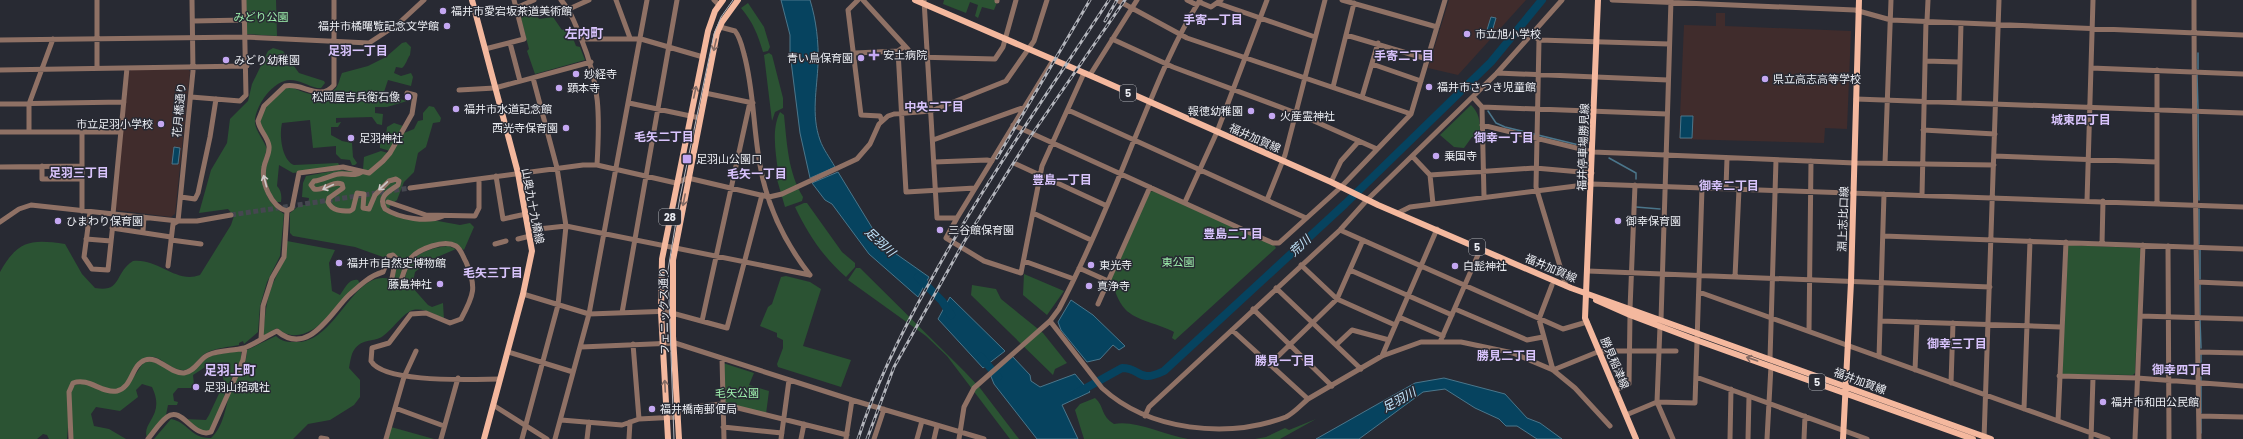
<svg xmlns="http://www.w3.org/2000/svg" width="2243" height="439" font-family="Poppins,'Noto Sans JP',sans-serif">
<style>
.education{fill:#402c2c}
.green{fill:#2b5333}
.water{fill:#06435f;stroke:#4b768b}
.lines{fill:none;stroke-linecap:round;stroke-linejoin:round}
.stream{stroke:#4b768b;stroke-width:1.5}
.river{stroke:#06435f;stroke-width:8}
.minor-tunnel{stroke:#454750;stroke-width:5;stroke-dasharray:5 2.5;stroke-linecap:butt}
.minor{stroke:#8f7165;stroke-width:5}
.major{stroke:#f4b89e;stroke-width:6}
.tram{stroke:#b4b6bd;stroke-width:1}
.rail-casing{stroke:#b4b6bd;stroke-width:3}
.rail{stroke:#282a33;stroke-width:1.5;stroke-dasharray:4.5;stroke-linecap:butt}
.oneway{stroke:#846a63}
.oneway2{stroke:#cfc8c8}
.poi-dot{fill:#c4a7f2;stroke:#282a33;stroke-width:1.5}
.labels{text-anchor:middle;stroke-width:3;stroke-linejoin:round;paint-order:stroke}
.shield{fill:#282a33;stroke:#b0b2b9;stroke-width:1}
.shield-label{font-size:10px;font-weight:bold;fill:#ebedf3}
.poi-label{font-size:11px;fill:#ebedf3;stroke:#282a33;text-anchor:start}
.park-label{font-size:11px;fill:#9ff2ae;stroke:#282a33}
.street-label{font-size:11px;fill:#ebedf3;stroke:#282a33}
.neighbourhood-label{font-size:12px;font-weight:bold;fill:#d9c4fd;stroke:#282a33}
.water-label{font-size:12px;font-style:italic;fill:#c3e7fe;stroke:#282a33}
.quarter-label{font-size:13px;font-weight:bold;fill:#d9c4fd;stroke:#282a33}
</style>
<rect width="100%" height="100%" fill="#282a33"/>
<path class="education" d="M1449,0H1526L1458,75L1428,68Z
M1716,13H1725V26L1851,31L1847,129L1825,128L1824,143L1679,139L1684,25L1716,26Z
M132,69L189,70L190,72L175,214L171,217L115,210L129,72Z"/>
<path class="green" d="M246,0H276L277,36L247,34Z
M944,0H998L994,10L982,7L978,18L975,16L978,5L970,2L966,13L943,4Z
M748,3L764,27L770,47L768,51L763,52C758,35 753,22 741,8Z
M531,5L539,19L553,17L562,30L569,28L576,46L580,47L585,60L535,74L527,51L529,49L519,11Z
M406,42L411,47L410,55C407,59 406,65 402,68L396,67L394,73L401,76L411,73L413,77L411,86L388,80L383,95L407,101L387,107H375V113L383,114L382,125L377,124L372,117L336,118V123L341,122L338,127H331V135L342,141L352,143L353,157L357,163L355,165H352L350,160L341,159L336,154V146L313,148L310,120L282,123C279,136 282,160 294,165L338,163L340,166L293,173L279,165L277,186C281,190 282,196 281,202H277L271,194L266,181L265,169L270,156L260,121L262,113L271,99L289,86C302,92 324,102 336,88C339,84 340,77 342,73L368,66L386,57L402,43Z
M273,48L283,51L299,73L324,81L325,83L321,88H317C308,86 300,80 290,80C273,80 254,107 255,123C256,132 264,140 267,149C258,173 260,199 284,214L280,256L267,282L260,306L258,332L244,344L243,341L239,343V345C229,347 215,348 206,353C197,358 193,371 182,370C170,370 160,354 148,357C133,360 133,384 118,389C113,391 80,384 72,383L67,439H49L47,435L43,434L37,439H0V272C18,240 31,239 65,244L82,274L95,288C122,293 114,273 133,261C158,258 176,284 200,275L231,225L234,216L228,209L199,213L211,170L227,143L230,119L248,101L252,84L268,51Z
M769,53L772,55L783,98V108L775,112L772,121L764,55Z
M1471,105C1481,115 1480,124 1480,138L1472,137L1464,148L1454,147L1440,135Z
M429,106L434,107L441,118L440,122L433,123L426,147L418,153L414,172L404,182L397,200L390,206L388,212L417,221H438L460,225L470,223L474,227L464,250L452,242L440,243L414,253L397,284L393,282L399,259L395,254L383,257L355,247L293,236L290,233V213L300,205H308L309,198L302,197L303,183L306,176L339,170L370,173L404,133L414,129L418,121L423,120V113Z
M780,112L784,115C787,144 788,172 803,197L802,201L785,207L776,176L778,172C776,153 771,130 780,112Z
M394,123L403,126L390,151L380,148V144L385,142L387,127Z
M381,151L388,153L383,161L368,171L363,169L364,157Z
M1153,191L1274,245L1276,248L1175,340L1172,338L1174,332C1160,324 1136,321 1125,309C1118,302 1115,289 1110,281L1150,192Z
M804,203H807L842,252L855,263V267L846,277C823,257 808,234 795,207Z
M287,241L335,250L329,263L332,291L340,295C345,288 349,278 358,280L360,284C341,303 306,354 277,328L263,336C265,316 266,297 275,279C282,264 286,258 287,241Z
M2068,245L2139,248L2141,250L2135,373L2133,375L2062,374Z
M448,246L456,249L428,261L415,272L412,287L428,305L432,307L443,303L444,320C435,314 425,308 413,310C404,312 392,330 383,336C374,343 363,337 354,350C351,354 350,363 349,368L360,380V397L354,405L330,420L308,424L293,439H154L171,419C188,422 191,439 211,438C224,426 225,408 230,393C236,378 247,366 247,350L276,336C282,342 288,342 296,342C337,343 353,268 390,279L392,287L399,288C403,284 405,277 407,271C413,253 430,248 448,246Z
M856,268H860L964,371L980,388L1019,439H1010L947,356L926,336L848,280Z
M1024,274L1064,291L1047,315L1023,295Z
M786,276L810,282L821,289L803,346L851,360L841,387L778,367L777,364L783,348V340L777,337V333L760,326L768,307L772,304L781,277Z
M972,285L996,289L1001,299L1043,333L1067,363L1055,369L1053,375L971,295Z
M241,350V360L225,391L223,405L210,431L203,432L185,419L206,420L209,415L224,383L222,371L215,366L210,364L193,375L194,385L191,388H178L173,394L174,401L178,402L177,405H168L166,415L147,438C141,422 166,416 152,387L142,384L136,390L138,397L120,411L96,407L91,414L94,426L109,429L126,439H72L71,392L74,385L86,384L102,390L126,389L143,363L151,361L182,375L210,356Z
M723,363L754,373L749,385L769,391L766,414L724,403Z
M1095,398C1105,407 1100,415 1114,424C1136,420 1164,435 1188,439H1084L1075,410L1080,404Z
M1316,419L1280,439H1255L1266,437L1285,428L1289,430Z
M391,427L434,439H387Z"/>
<path class="water" d="M781,0H810C816,19 819,43 818,64C817,89 811,115 820,140C823,149 830,158 835,167L810,178L800,133L790,53V35Z
M1491,17L1496,18L1491,35L1486,33Z
M1681,116H1693L1692,138H1680Z
M174,147L180,148L178,164H172Z
M838,172L882,244L929,277L918,297L869,254L832,204L825,200L812,183Z
M950,297L1005,351L983,368L938,319Z
M1071,300L1093,315L1125,346L1119,350L1113,345L1100,359L1087,362L1061,330L1058,322Z
M1012,356L1030,375L1031,381L1040,387L1075,374L1090,392L1062,405L1078,439H1037L994,384L990,374Z
M1444,378L1505,394L1527,418L1540,423L1562,439H1537L1517,426H1506L1499,419L1475,408L1445,389L1423,392L1359,439H1316L1415,383Z"/>
<g class="lines">
<path class="stream" d="M2198,53V69
M2197,75L2198,109
M1467,85L1473,91
M1488,111L1496,123L1505,127L1583,146
M2198,114L2199,200
M1609,158L1636,173V179
M1636,207L1660,209
M2199,209V244
M2200,250V279
M2200,285V315
M2200,320L2201,348
M2201,381V353
M2201,386V413
M2201,433V418"/>
<path class="river" d="M918,277L942,301L951,315
M981,357L998,377
M1077,393L1122,368C1142,368 1137,384 1164,371L1345,204L1491,62L1542,0"/>
<path class="minor-tunnel" d="M231,215L410,188"/>
<path class="minor" d="M97,0V68
M561,0C571,11 575,24 581,38C600,85 600,115 597,165
M616,0L630,38
M714,0L719,5
M858,0L848,10L861,115L880,116L882,121
M863,0L915,57L995,59L1003,47L1016,0
M924,0L937,218H957L1052,62
M1117,0L1187,38L1411,114
M1187,0L1197,5
M1342,0L1437,27
M1612,0L1855,10L1891,20L2243,35
M2194,0C2194,146 2197,293 2199,439
M997,1V0
M1199,2L1211,7L1221,0
M1217,3L1315,37
M516,8L534,0
M569,9L589,0
M193,21L245,20
M1927,21L1928,0
M720,27L735,31C740,37 742,46 744,54C754,90 753,128 760,165C767,206 785,243 810,275
M1532,34L1539,40L1536,187L1566,286
M1346,35L1427,59
M581,39H641L703,57
M1112,39L1173,67L1296,113L1377,149
M0,40L245,37L369,43L398,24L424,0
M1539,40L1669,44
M510,43L520,81
M485,49L524,39L514,0
M898,51L906,192L975,188
M855,53L898,51L905,46
M1925,61L1960,62
M1372,64L1421,81
M2091,68L2243,74
M0,70L247,66
M1497,73L1668,80
M1090,75L1137,0
M1333,87L1354,3
M459,90L495,88L591,62
M705,93L753,103
M191,97L240,101L246,95L244,0
M1362,97L1378,43
M1473,97L1482,107L1484,197
M1856,99L2243,113
M1959,102L1961,23
M629,103L700,118
M0,104L124,102
M1482,107L1667,114
M1068,110L1306,218
M1013,125L1257,236L1273,243H1279L1341,187L1411,114L1445,0
M1482,125L1593,152L1855,163L1994,165
M1923,130L1995,134
M0,132H120
M29,132V104L53,39
M933,140L1025,107
M1994,156L2157,162
M1413,157L1430,175L1433,204
M934,162L987,160L992,161
M1885,163L1891,0
M1016,164L1107,206
M42,166V179H82
M0,167L82,166
M362,172C354,177 349,173 339,174C331,175 323,180 314,181L311,185L314,189C324,192 332,180 342,184L343,188L329,198L328,202C332,211 341,211 350,211L353,209L357,193L364,194L363,208L369,209L375,195L389,181L396,179L399,181L398,185C390,191 377,196 385,209C399,218 428,223 443,216
M1430,175L1535,168L1592,173
M496,176L503,219L526,214
M1331,182L1341,161L1359,141
M410,188L583,165H597L676,183L688,178L769,197L782,194L857,159L870,144L879,124L888,116L894,114L931,111L1006,81L1034,41L1047,0
M1726,188L1727,158
M1922,195L1926,21
M181,197L195,199L198,193L210,137L216,99
M1267,200L1285,155L1325,0
M2087,201L2093,0
M388,202L426,215L475,216L479,208V179
M1185,202L1217,132L1267,0
M2157,203V70
M82,211V132
M287,211C271,207 261,182 264,167C265,160 270,154 269,146C268,137 259,130 258,121L264,106L285,86C302,82 320,102 334,85V0
M287,211L292,208L299,173L343,167L369,173L383,161L390,153L412,114L415,95L407,93
M90,212L84,257L92,269L108,270L114,214
M1033,213L1091,240
M1398,213L1410,207L1592,184L2243,207
M113,214L127,68
M957,218L946,238L984,261L1021,273L1042,166L1084,73
M178,221L193,71L192,0
M0,222L19,209L31,205L178,221H197L231,215
M112,228L171,237
M529,230L566,226L810,275
M1340,230L1563,329L1587,322
M143,231L144,217
M1883,236L2243,249
M86,239L111,241
M518,239L530,236
M171,240L201,244
M495,244L506,241
M2102,244L2103,201
M2168,246L2169,439
M1024,261L1074,279
M1301,265L1337,299L1395,325
M168,266L173,224L178,221
M1079,268L1108,281
M1350,270L1452,315
M1588,271L1990,287
M1735,277L1739,189
M2197,282L2243,284
M1552,285L1539,319L1553,370
M1276,288L1361,369
M1699,292L2108,439
M523,294L589,314L672,311
M1098,304L1150,187
M1253,309L1332,386
M1455,309L1527,340L1543,337
M1630,309L1635,185
M622,313L677,0
M672,313L727,328L762,195
M2140,316L2243,319
M1399,317L1443,336
M1661,320L1671,0
M702,321L750,102
M1050,321L1102,388C1149,431 1227,439 1286,417C1294,413 1301,405 1308,399
M1880,321L2061,327
M1660,326L1657,402L1673,439
M1232,330L1308,399L1382,356L1421,342H1461L1513,353L1553,370L1575,388L1610,426
M1809,331L1811,161
M261,339L263,306L272,278L284,257L287,211
M1440,342L1481,248
M633,344L639,419
M1336,345L1352,330L1389,340
M581,347L675,343L852,400L984,439
M508,352L573,372
M2198,352L2243,353
M1382,356L1437,229
M1879,357L1884,194
M722,358L724,439
M1770,359L1776,160
M1269,365L1337,299L1363,240
M1553,370L1600,351H1676
M1915,370L1917,322
M2059,376L2137,378L2243,386
M1696,377L1867,439
M1951,383L1953,323
M1616,390L1629,384L1630,315
M493,405L547,439
M395,408L444,426
M677,408L722,404L847,435
M2024,409L2030,241
M1626,415L1657,402L1695,403L1702,188
M1145,416L1149,407L1340,230L1367,200L1497,73L1562,0
M2199,416L2243,417
M561,420L622,425L639,419L678,417
M2058,421L2066,242
M723,427L782,433
M321,438L327,439
M71,439L69,392L73,383C89,377 102,394 117,391C133,387 131,365 145,360C158,355 170,374 184,373C196,371 199,359 208,355C219,350 233,351 244,348C255,344 266,336 277,331C308,357 330,314 348,296C359,286 369,276 383,272L389,256L393,255L396,258L391,283L397,286L400,284C403,275 405,265 411,258C419,249 444,239 456,246C461,249 463,257 466,262C477,287 474,295 461,319L450,323L426,313L411,314L389,343L372,348L371,361C384,384 475,379 500,379
M148,439C154,432 159,423 167,417C182,405 193,439 211,432L243,360L245,348
M386,439L404,377L416,351
M441,439L458,378
M522,439L558,305L566,226L557,168L533,78
M555,439L589,314L647,0
M587,439L589,422
M629,439L630,422
M781,439L789,380
M801,439L804,424
M846,439L852,400
M874,439L884,409
M917,439L922,421
M934,439L937,426
M959,439L964,407L974,388L1050,321L1059,309C1087,256 1110,200 1132,145C1153,95 1171,46 1200,0
M1730,439L1731,389
M1748,439L1749,396
M1767,439L1771,366
M1804,439L1805,416
M1984,439L1999,0
M2091,439L2093,378
M2135,439L2143,245"/>
<path class="major" d="M472,0L518,173L532,251L523,294L484,439
M915,0L1096,78L1331,182L1378,205L1571,288L1991,439
M1598,0L1585,318L1636,439
M1596,300L1630,315L1696,340L1973,439
M668,439L661,312L662,259L708,31L715,11L723,0
M679,439L673,336V260L717,33L722,22L738,0
M1843,439L1851,282L1859,0"/>
<path class="tram" d="M674,439L668,270L680,197L714,34L721,17L733,0"/>
<g class="rail-casing">
<path id="rail" d="M1105,21L1117,0
M997,158L1090,0
M858,439C876,383 902,331 931,280C984,183 1048,93 1109,0
M867,439L894,367L964,242L1028,140L1125,0"/>
</g>
<use href="#rail" class="rail"/>
</g>
<defs><path id="oneway-shaft" d="M-6 0H5M1.5-3L5.5 0L1.5 3" fill="none" stroke-width="1.6" stroke-linecap="round" stroke-linejoin="round"/></defs>
<g class="oneway">
<use href="#oneway-shaft" transform="translate(715 45) rotate(103)"/>
<use href="#oneway-shaft" transform="translate(695 92) rotate(-78)"/>
<use href="#oneway-shaft" transform="translate(684 200) rotate(101)"/>
<use href="#oneway-shaft" transform="translate(1752 359) rotate(-161)"/>
<use href="#oneway-shaft" transform="translate(665 386) rotate(-93)"/>
</g>
<g class="oneway2">
<use href="#oneway-shaft" transform="translate(265 181) rotate(-105)"/>
<use href="#oneway-shaft" transform="translate(383 186) rotate(137)"/>
<use href="#oneway-shaft" transform="translate(328 187) rotate(155)"/>
</g>
<g class="poi-dot">
<circle cx="443" cy="11" r="4"/>
<circle cx="447" cy="26" r="4"/>
<circle cx="1467" cy="34" r="4"/>
<path d="M872 49h4v4h4v4h-4v4h-4v-4h-4v-4h4z"/>
<circle cx="861" cy="58" r="4"/>
<circle cx="226" cy="60" r="4"/>
<circle cx="576" cy="74" r="4"/>
<circle cx="1765" cy="79" r="4"/>
<circle cx="1429" cy="87" r="4"/>
<circle cx="559" cy="88" r="4"/>
<circle cx="408" cy="97" r="4"/>
<circle cx="456" cy="109" r="4"/>
<circle cx="1251" cy="111" r="4"/>
<circle cx="1272" cy="116" r="4"/>
<circle cx="161" cy="124" r="4"/>
<circle cx="566" cy="128" r="4"/>
<circle cx="351" cy="138" r="4"/>
<circle cx="1436" cy="156" r="4"/>
<rect x="682" y="154" width="10" height="10" rx="2"/>
<circle cx="58" cy="221" r="4"/>
<circle cx="1618" cy="221" r="4"/>
<circle cx="940" cy="230" r="4"/>
<circle cx="339" cy="263" r="4"/>
<circle cx="1091" cy="265" r="4"/>
<circle cx="1455" cy="266" r="4"/>
<circle cx="440" cy="284" r="4"/>
<circle cx="1089" cy="286" r="4"/>
<circle cx="196" cy="387" r="4"/>
<circle cx="2103" cy="402" r="4"/>
<circle cx="652" cy="409" r="4"/>
</g>
<g class="labels">
<g class="shield">
<rect x="1120" y="85" width="16" height="16" rx="3"/>
<rect x="659" y="209" width="22" height="16" rx="3"/>
<rect x="1469" y="239" width="16" height="16" rx="3"/>
<rect x="1809" y="374" width="16" height="16" rx="3"/>
</g>
<g class="shield-label">
<text x="1128" y="97">5</text>
<text x="670" y="221">28</text>
<text x="1477" y="251">5</text>
<text x="1817" y="386">5</text>
</g>
<g class="poi-label">
<text x="451" y="15">福井市愛宕坂茶道美術館</text>
<text x="439" y="30" text-anchor="end">福井市橘曙覧記念文学館</text>
<text x="1475" y="38">市立旭小学校</text>
<text x="883" y="59">安土病院</text>
<text x="853" y="62" text-anchor="end">青い鳥保育園</text>
<text x="234" y="64">みどり幼稚園</text>
<text x="584" y="78">妙経寺</text>
<text x="1773" y="83">県立高志高等学校</text>
<text x="1437" y="91">福井市さつき児童館</text>
<text x="567" y="92">顕本寺</text>
<text x="400" y="101" text-anchor="end">松岡屋吉兵衛石像</text>
<text x="464" y="113">福井市水道記念館</text>
<text x="1243" y="115" text-anchor="end">報徳幼稚園</text>
<text x="1280" y="120">火産霊神社</text>
<text x="153" y="128" text-anchor="end">市立足羽小学校</text>
<text x="558" y="132" text-anchor="end">西光寺保育園</text>
<text x="359" y="142">足羽神社</text>
<text x="1444" y="160">乗国寺</text>
<text x="696" y="163">足羽山公園口</text>
<text x="66" y="225">ひまわり保育園</text>
<text x="1626" y="225">御幸保育園</text>
<text x="948" y="234">三谷館保育園</text>
<text x="347" y="267">福井市自然史博物館</text>
<text x="1099" y="269">東光寺</text>
<text x="1463" y="270">白髭神社</text>
<text x="432" y="288" text-anchor="end">藤島神社</text>
<text x="1097" y="290">真浄寺</text>
<text x="204" y="391">足羽山招魂社</text>
<text x="2111" y="406">福井市和田公民館</text>
<text x="660" y="413">福井橋南郵便局</text>
</g>
<g class="park-label">
<text x="261" y="21">みどり公園</text>
<text x="1178" y="266">東公園</text>
<text x="737" y="397">毛矢公園</text>
</g>
<g class="street-label">
<text transform="translate(179 110) rotate(-85)" y="4">花月橋通り</text>
<text transform="translate(1255 138) rotate(24)" y="4">福井加賀線</text>
<text transform="translate(1583 147) rotate(-88)" y="4">福井停車場勝見線</text>
<text transform="translate(533 206) rotate(79)" y="4">山奥九十九橋線</text>
<text transform="translate(1843 219) rotate(-88)" y="4">淵上志比口線</text>
<text transform="translate(1551 268) rotate(23)" y="4">福井加賀線</text>
<text transform="translate(664 311) rotate(-91)" y="4">フェニックス通り</text>
<text transform="translate(1615 363) rotate(67)" y="4">勝見稲津線</text>
<text transform="translate(1860 381) rotate(20)" y="4">福井加賀線</text>
</g>
<g class="neighbourhood-label">
<text x="1213" y="24">手寄一丁目</text>
<text x="358" y="55">足羽一丁目</text>
<text x="1404" y="60">手寄二丁目</text>
<text x="934" y="111">中央二丁目</text>
<text x="2081" y="124">城東四丁目</text>
<text x="664" y="141">毛矢二丁目</text>
<text x="1504" y="142">御幸一丁目</text>
<text x="79" y="177">足羽三丁目</text>
<text x="757" y="178">毛矢一丁目</text>
<text x="1062" y="184">豊島一丁目</text>
<text x="1729" y="190">御幸二丁目</text>
<text x="1233" y="238">豊島二丁目</text>
<text x="493" y="277">毛矢三丁目</text>
<text x="1957" y="348">御幸三丁目</text>
<text x="1507" y="360">勝見二丁目</text>
<text x="1285" y="365">勝見一丁目</text>
<text x="2182" y="374">御幸四丁目</text>
</g>
<g class="water-label">
<text transform="translate(880 242) rotate(43)" y="4">足羽川</text>
<text transform="translate(1300 246) rotate(-43)" y="4">荒川</text>
<text transform="translate(1399 400) rotate(-29)" y="4">足羽川</text>
</g>
<g class="quarter-label">
<text x="584" y="38">左内町</text>
<text x="230" y="375">足羽上町</text>
</g>
</g>
</svg>
